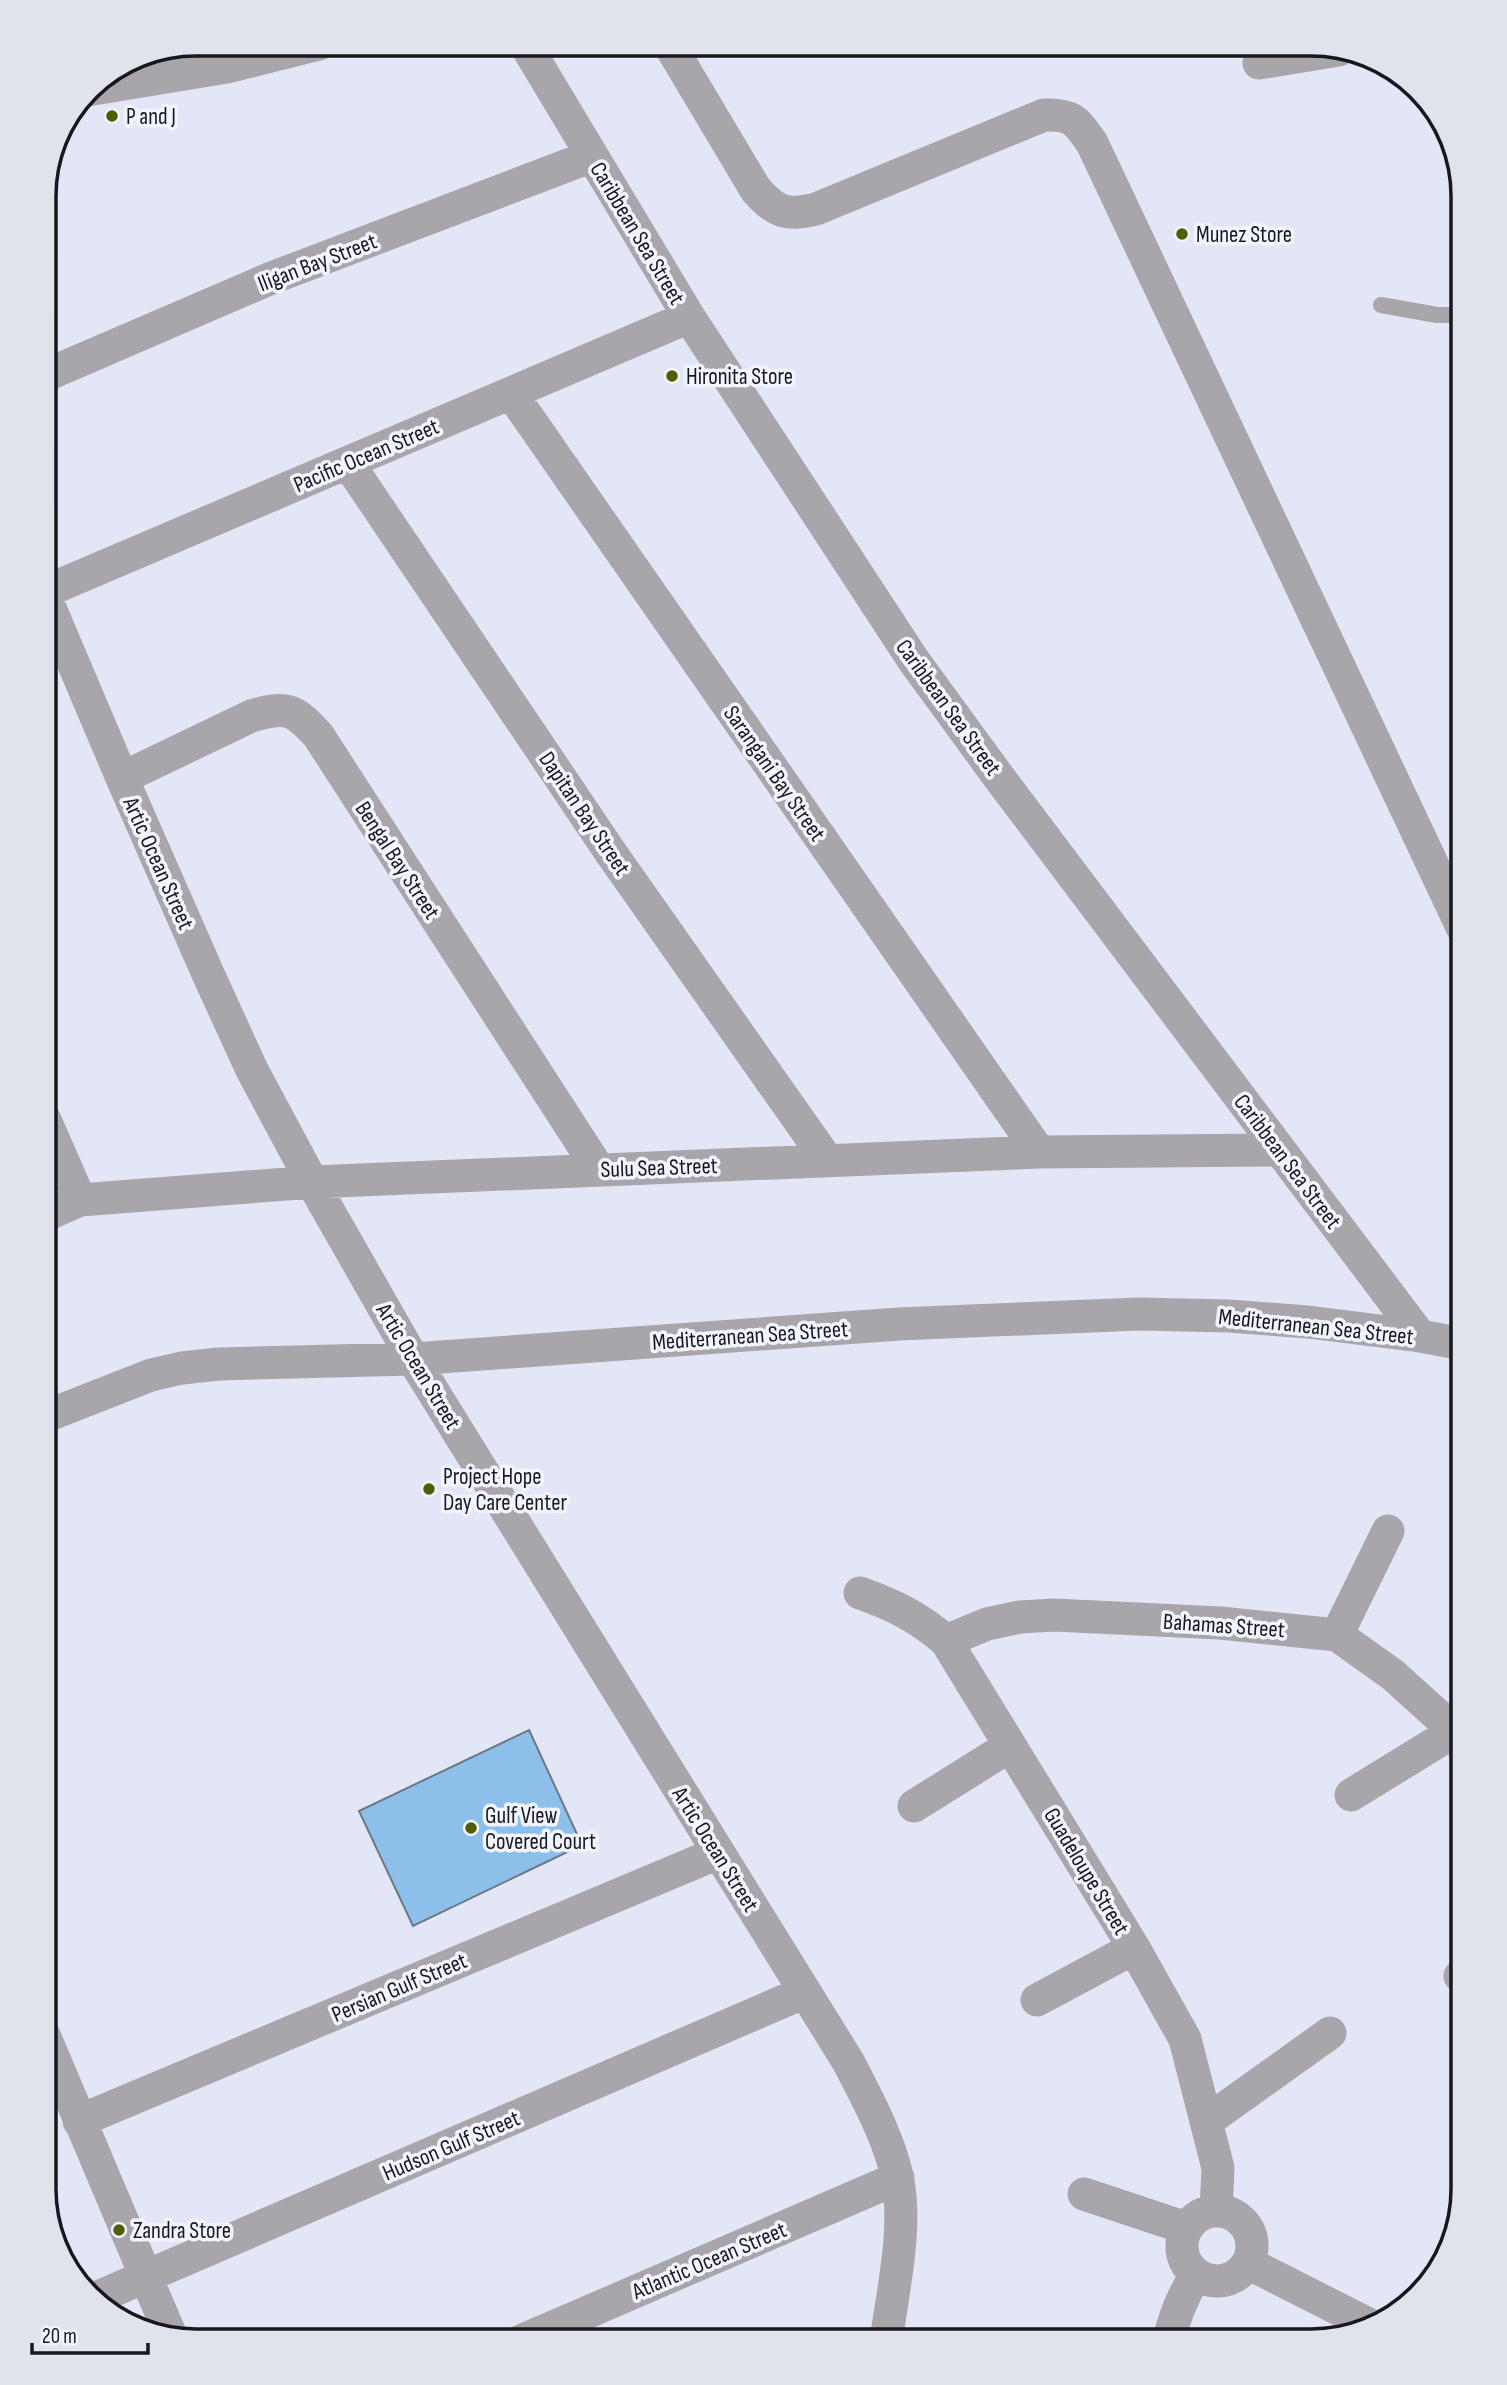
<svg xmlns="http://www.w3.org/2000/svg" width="1507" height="2385" font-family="'Sofia Sans Condensed',sans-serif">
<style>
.building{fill:#8dbfeb;stroke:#6c7883;stroke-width:2}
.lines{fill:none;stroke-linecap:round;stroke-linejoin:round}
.lane{stroke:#a8a5ab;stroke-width:16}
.street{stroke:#a8a5ab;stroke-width:33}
.poi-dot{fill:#4e5e00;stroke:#f2f4fe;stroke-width:2.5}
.labels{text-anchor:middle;stroke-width:7;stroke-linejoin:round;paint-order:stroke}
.poi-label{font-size:23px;fill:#17181d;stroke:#f2f4fe;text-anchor:start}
.street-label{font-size:23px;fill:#17181d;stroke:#f2f4fe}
.rim{fill:none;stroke:#17181d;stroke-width:3.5}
</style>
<rect width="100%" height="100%" fill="#e3e6f7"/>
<path class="building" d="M529,1730L582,1845L413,1926L359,1811Z"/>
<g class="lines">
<path class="lane" d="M1381,305L1437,315H1463"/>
<path class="street" d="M525,44L689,317L914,661L998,776L1420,1336
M669,44L756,190C777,213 786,216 816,209L1044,115C1072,114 1076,120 1092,143L1463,929
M1259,63L1339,50
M87,90L227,67L319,44
M44,376L269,279L592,156
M511,393L1039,1152
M348,463L611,853L827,1160
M44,592L689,317
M44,594L122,778L209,976L252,1070L312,1182L413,1359L849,2063C867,2099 888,2136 897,2176C908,2226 893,2290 886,2341
M122,778L251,716C287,706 293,708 318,735L599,1170
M44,1118L80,1200
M44,1216L80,1200L312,1182L1039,1152L1279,1150
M44,1417L151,1375L182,1368L219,1364L413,1359L899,1324L1139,1314L1229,1316L1308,1322L1420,1336L1463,1344
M860,1593C894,1605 918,1617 946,1641L1134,1948L1185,2039L1218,2168L1216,2210
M1337,1635L1388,1531
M946,1641L987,1624L1020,1617L1054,1615L1220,1623L1337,1635L1393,1675L1455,1731L1463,1747
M1351,1795L1463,1726
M914,1806L1010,1746
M1460,1976L1463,1975
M1037,2000L1134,1948
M44,2035L171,2336
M79,2121L718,1853
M1207,2121L1330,2033
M1084,2194L1186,2228
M1182 2246a35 35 0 1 1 70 0a35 35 0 1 1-70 0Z
M1248,2263L1374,2327
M96,2298L805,1992
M521,2341L898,2178
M1169,2341C1174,2316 1182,2297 1196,2275"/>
</g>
<g class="poi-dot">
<circle cx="112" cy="116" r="7"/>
<circle cx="1182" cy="234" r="7"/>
<circle cx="672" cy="376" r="7"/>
<circle cx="429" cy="1489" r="7"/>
<circle cx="471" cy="1828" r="7"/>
<circle cx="119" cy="2230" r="7"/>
</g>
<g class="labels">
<g class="poi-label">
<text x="126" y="124">P and J</text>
<text x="1196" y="242">Munez Store</text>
<text x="686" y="384">Hironita Store</text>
<text x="443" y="1484">Project Hope<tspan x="443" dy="26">Day Care Center</tspan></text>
<text x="485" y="1823">Gulf View<tspan x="485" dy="26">Covered Court</tspan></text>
<text x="133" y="2238">Zandra Store</text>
</g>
<g class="street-label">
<text transform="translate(638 233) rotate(59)" y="8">Caribbean Sea Street</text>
<text transform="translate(317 262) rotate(-21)" y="8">Iligan Bay Street</text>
<text transform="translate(366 455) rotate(-23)" y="8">Pacific Ocean Street</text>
<text transform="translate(949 707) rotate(54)" y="8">Caribbean Sea Street</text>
<text transform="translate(775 773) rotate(55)" y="8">Sarangani Bay Street</text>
<text transform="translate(585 813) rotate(56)" y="8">Dapitan Bay Street</text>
<text transform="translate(398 860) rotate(57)" y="8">Bengal Bay Street</text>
<text transform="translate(159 863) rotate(66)" y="8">Artic Ocean Street</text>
<text transform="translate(1288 1161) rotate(53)" y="8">Caribbean Sea Street</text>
<text transform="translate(659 1167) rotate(-2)" y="8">Sulu Sea Street</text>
<text transform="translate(1316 1326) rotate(6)" y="8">Mediterranean Sea Street</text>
<text transform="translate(750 1335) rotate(-4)" y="8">Mediterranean Sea Street</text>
<text transform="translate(419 1366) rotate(59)" y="8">Artic Ocean Street</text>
<text transform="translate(1224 1625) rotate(4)" y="8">Bahamas Street</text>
<text transform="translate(716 1849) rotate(58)" y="8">Artic Ocean Street</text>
<text transform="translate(1087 1871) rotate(59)" y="8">Guadeloupe Street</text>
<text transform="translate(399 1987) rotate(-23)" y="8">Persian Gulf Street</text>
<text transform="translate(451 2145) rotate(-23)" y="8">Hudson Gulf Street</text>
<text transform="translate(709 2260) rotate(-23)" y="8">Atlantic Ocean Street</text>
</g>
</g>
<path d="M0 0H1507V2385H0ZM196 56H1311A140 140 0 0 1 1451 196V2189A140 140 0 0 1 1311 2329H196A140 140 0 0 1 56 2189V196A140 140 0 0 1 196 56Z" fill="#e0e2ec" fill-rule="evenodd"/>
<path class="rim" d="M196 56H1311A140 140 0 0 1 1451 196V2189A140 140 0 0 1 1311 2329H196A140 140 0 0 1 56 2189V196A140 140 0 0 1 196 56Z"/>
<path d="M32 2343v10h116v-10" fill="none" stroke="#17181d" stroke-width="3.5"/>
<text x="42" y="2343" font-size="21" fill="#17181d" stroke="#f2f4fe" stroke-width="5" paint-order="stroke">20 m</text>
</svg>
